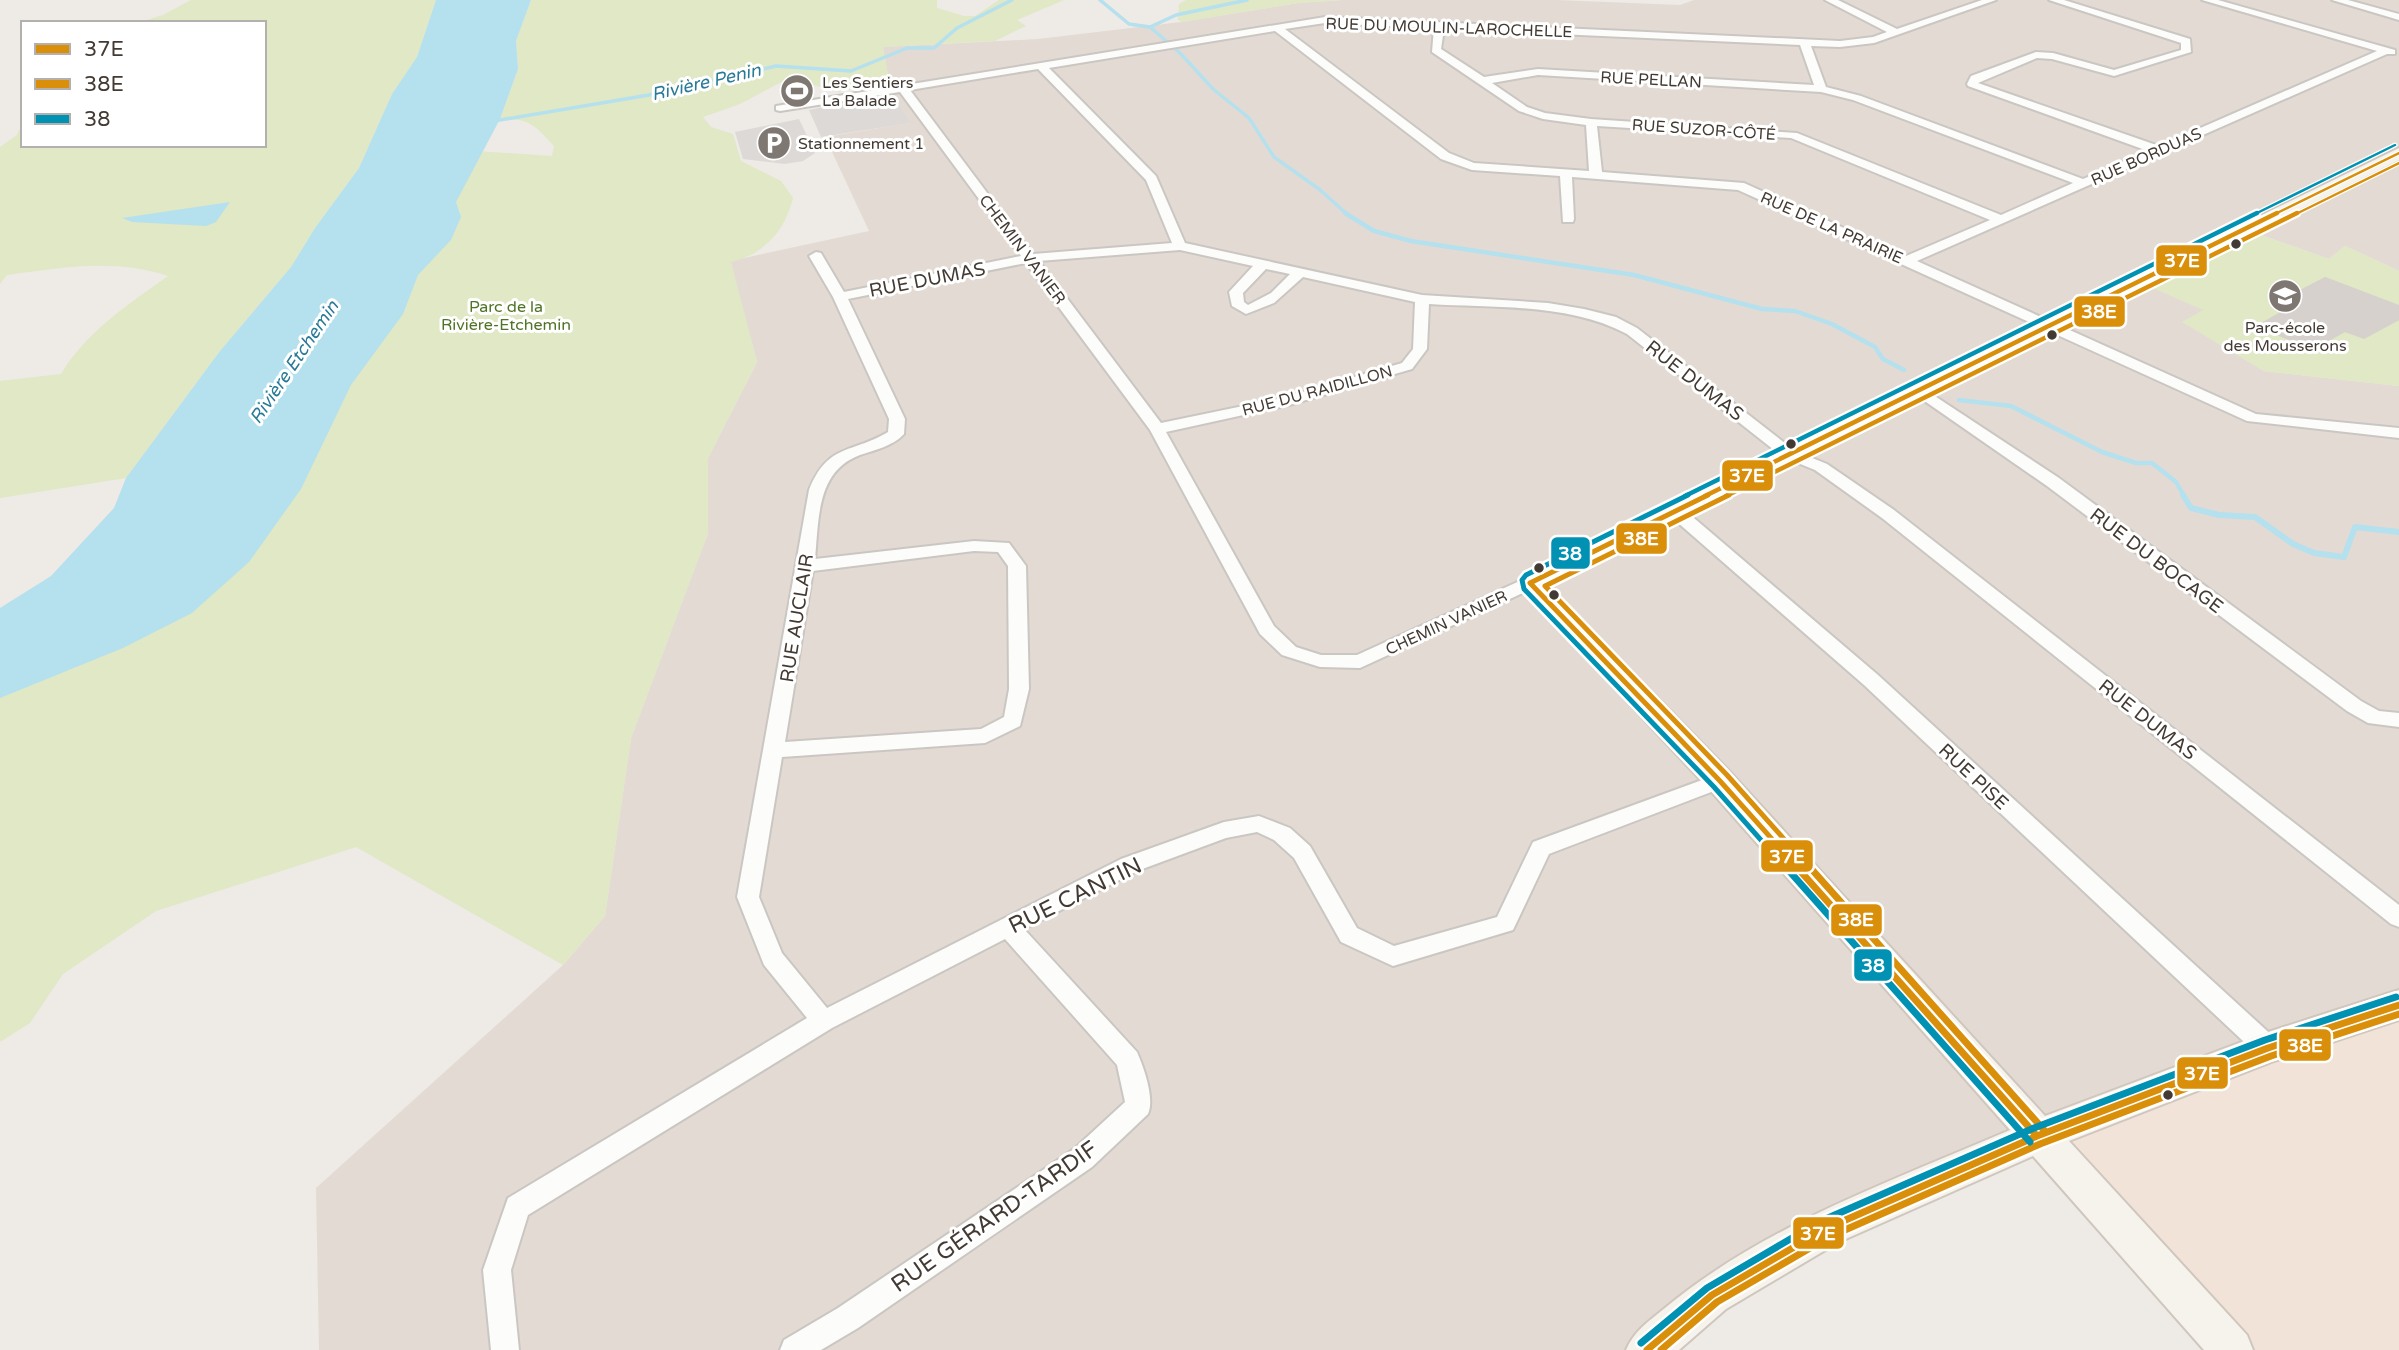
<svg xmlns="http://www.w3.org/2000/svg" width="2399" height="1350" font-family="'Varela Round',sans-serif">
<style>
.residential{fill:#e3dbd3}
.commercial{fill:#f2e3d8}
.green{fill:#e0e8c5}
.parking{fill:#ddd9d6}
.water{fill:#b5e0ed}
.lines{fill:none;stroke-linecap:round;stroke-linejoin:round}
.stream-far2{stroke:#b5e0ed;stroke-width:3.5}
.stream-far1{stroke:#b5e0ed;stroke-width:4.5}
.stream{stroke:#b5e0ed;stroke-width:6}
.building{fill:#d6d1cd;stroke:#d6d1cc;stroke-width:2}
.street-casing{stroke:#cac6c2;stroke-width:4}
.secondary-casing{stroke:#cfc7be;stroke-width:4}
.street{fill:#fcfcfb;fill-rule:evenodd}
.secondary{fill:#f6f2ec;fill-rule:evenodd}
.bus-1-far3-casing{stroke:#fff;stroke-width:5}
.bus-1-far2-casing{stroke:#fff;stroke-width:9}
.bus-1-far1-casing{stroke:#fff;stroke-width:10}
.bus-1-casing{stroke:#fff;stroke-width:12}
.bus-2-far3-casing{stroke:#fff;stroke-width:5}
.bus-2-far2-casing{stroke:#fff;stroke-width:9}
.bus-2-far1-casing{stroke:#fff;stroke-width:10}
.bus-2-casing{stroke:#fff;stroke-width:12}
.bus-3-far3-casing{stroke:#fff;stroke-width:5}
.bus-3-far2-casing{stroke:#fff;stroke-width:9}
.bus-3-far1-casing{stroke:#fff;stroke-width:10}
.bus-3-casing{stroke:#fff;stroke-width:12}
.bus-1-far3{stroke:#d98f0a;stroke-width:2.5}
.bus-1-far2{stroke:#d98f0a;stroke-width:4.5}
.bus-1-far1{stroke:#d98f0a;stroke-width:5}
.bus-1{stroke:#d98f0a;stroke-width:7}
.bus-2-far3{stroke:#d98f0a;stroke-width:2.5}
.bus-2-far2{stroke:#d98f0a;stroke-width:4.5}
.bus-2-far1{stroke:#d98f0a;stroke-width:5}
.bus-2{stroke:#d98f0a;stroke-width:7}
.bus-3-far3{stroke:#0091b3;stroke-width:2.5}
.bus-3-far2{stroke:#0091b3;stroke-width:4.5}
.bus-3-far1{stroke:#0091b3;stroke-width:5}
.bus-3{stroke:#0091b3;stroke-width:7}
.bus-dot{fill:#433a33;stroke:#fff;stroke-width:2.5}
.labels{text-anchor:middle;stroke-width:6;stroke-linejoin:round;paint-order:stroke}
.far-street-label{font-size:16px;fill:#433a33;stroke:#fff}
.far-poi-label{font-size:16px;fill:#433a33;stroke:#fff;text-anchor:start}
.far-park-label{font-size:16px;fill:#507426;stroke:#fff}
.far-water-label{font-size:18px;font-style:italic;fill:#287a97;stroke:#fff}
.street-label{font-size:19px;fill:#433a33;stroke:#fff}
.near-street-label{font-size:23px;fill:#433a33;stroke:#fff}
.line-badge{stroke:#fff;stroke-width:2.5}
.badge-label{font-size:19px;text-anchor:middle;font-weight:bold;fill:#fff}
</style>
<rect width="100%" height="100%" fill="#eeeae6"/>
<path class="residential" d="M1343,0H1557L1680,5L1694,0H2399V271L2345,246L2329,259L2244,229L2204,310L2183,322L2264,371L2399,386V1007L1825,1229L1647,1350H319L316,1188L563,965L605,916L631,738L708,533V458L757,362L730,261L869,231L825,137L910,123L891,93L883,47L1038,39L1181,22L1298,3Z"/>
<path class="commercial" d="M2399,1006V1350H2234L2037,1136Z"/>
<path class="green" d="M191,0H436L417,57L392,94L359,168L315,228L291,267L220,351L126,478L0,498V381L61,374C87,331 129,304 168,276C115,258 61,268 7,275L0,284V147L17,135L23,122V145H264V23H137L163,15Z
M531,0H937V8L964,16H975L999,0H1064L1017,20L1026,26L995,41L883,47L889,81L838,92L789,78L740,104L703,117L711,127L733,134L741,161L781,181L793,198C785,231 764,254 731,262L757,362L708,458V533L631,738L605,916L563,965L356,847L156,911L63,974L30,1023L0,1042V638L431,148L552,156L554,146C535,125 529,118 500,119L518,69L516,41Z
M1186,0H1343L1298,3L1182,22L1178,20L1179,4Z
M2244,229L2329,259L2345,246L2399,271V386L2264,371L2182,322L2203,310L2137,281Z"/>
<path class="parking" d="M891,93L911,123L821,137L809,110Z
M799,119L815,153L803,161L785,164L743,159L735,132Z"/>
<path class="water" d="M436,0H531L516,41L518,69L500,119L456,202L461,217L451,240L418,275L403,314L351,385L301,489L249,562L192,613L123,648L0,698V608L51,576L114,508L126,478L220,351L291,267L315,228L359,168L392,94L417,57Z
M230,202L216,222L206,226L132,222L122,218Z"/>
<g class="lines">
<path class="stream-far2" d="M1100,0L1129,24L1150,27L1176,15L1247,0
M1150,27L1181,54L1213,89L1249,118L1274,157L1319,189L1348,215
M494,121L649,95L776,66L851,71L907,48H934L957,28L1012,0"/>
<path class="stream-far1" d="M1345,213L1374,231L1411,241L1634,275L1762,309L1795,311L1832,324L1875,347L1883,359L1904,370
M1959,400L2011,406L2102,452L2136,463H2152L2176,482L2184,496"/>
<path class="stream" d="M2183,495L2191,508L2219,515L2255,517L2293,544L2314,553L2344,557L2355,527L2399,532"/>
</g>
<path class="building" d="M2325,278L2399,306V319L2364,338L2345,331L2313,349L2258,326L2291,307L2279,302Z"/>
<g class="lines">
<g class="street-casing">
<path id="street" d="M1825,0H1838L1897,29L1982,0H1996L1874,43L1840,47L1811,46L1826,87L1861,96L2083,179L2148,151L1968,86L1967,84L1971,76L2036,52L2053,53L2114,70L2181,50V43L2049,0H2064L2190,39L2191,52L2114,76L2052,59L2037,58L1978,83L2159,146L2377,51L2202,0H2218L2395,50V54H2387L1917,261L2256,414L2399,428V438L2247,421L1738,190L1572,177L1574,219L1573,222H1563L1560,176L1472,170L1441,159L1275,31L1049,68L1156,176L1185,243L1422,295L1548,303L1584,309L1616,317L1637,328L1795,451L1827,464L1894,510L2399,905V927L2391,924L1882,518L1815,470L1783,457L1627,334C1568,303 1494,308 1429,304L1427,349L1412,369L1289,405L1166,432L1274,626L1296,647L1321,655H1357L1524,579L1530,577L1539,583L1536,587L1360,668L1320,667L1282,655L1260,634L1150,430L1026,263L848,299L905,419L904,434C893,446 875,450 860,455C816,471 819,520 815,559L974,541L1009,543L1026,566L1029,689L1020,726L985,743L782,757L759,897L782,953L827,1008L1121,859L1224,822L1259,816L1290,828L1310,846L1357,928L1394,946L1497,917L1533,842L1713,776L1720,773L1727,776L1730,781L1727,786L1549,854L1513,930L1393,966L1341,942L1294,858L1274,840L1257,832L1226,838L1137,871L1024,929L1137,1052C1144,1068 1155,1099 1148,1114L1092,1167L858,1328L821,1350H780L784,1340L838,1308L1074,1149L1125,1102L1117,1065L1005,939L832,1028L528,1215L511,1270L519,1350H491L483,1270L508,1198L807,1018L764,965L737,897L809,490C828,443 851,454 888,432L889,419L833,297L809,256L816,252L821,253L844,292L1021,256L900,92L780,111L776,110V106L1325,17L1840,41L1873,37L1887,32ZM1325,23L1434,28L1432,52L1519,111L1543,119L1586,125L1589,171L1474,163L1449,153L1285,29ZM1444,29L1800,45L1814,85L1538,69L1484,77L1441,49ZM1038,69L1146,180L1172,243L1033,254L910,90ZM1538,75L1821,92L1853,100L2073,183L2001,215L1797,133L1591,119L1545,113L1527,107L1492,83ZM1597,126L1791,138L1990,220L1906,256L1744,183L1602,172ZM1180,250L1253,266L1229,292L1232,306L1246,314L1274,303L1303,277L1415,302L1413,349L1402,363L1282,398L1161,423L1039,261ZM1266,269L1290,274L1271,293L1248,305L1244,302L1243,293ZM974,551L998,552L1008,566L1009,689L1004,717L981,729L785,742L813,571Z
M2332,0H2348L2399,14V20Z
M1918,385L2059,478L2361,701L2379,711L2399,713V727L2368,723L2347,711L2047,486L1913,393L1910,390L1913,387Z
M1675,506L1681,507L1878,675L2277,1040L2280,1048L2277,1056L2268,1059L2259,1056L1864,685L1669,515L1667,511Z"/>
</g>
<g class="secondary-casing">
<path id="secondary" d="M2399,148V160L1547,585L1731,773L2045,1116L2268,1032L2399,990V1020L2274,1061L2069,1141L2247,1335L2253,1350H2204L2033,1156L1839,1242L1726,1309L1679,1350H1626C1634,1331 1649,1321 1665,1308C1765,1225 1892,1181 2010,1130L1709,789L1517,583L1521,577Z"/>
</g>
<use href="#street" class="street"/>
<use href="#secondary" class="secondary"/>
<g class="bus-1-far3-casing">
<path id="bus-1-far3" d="M2273,215L2399,153"/>
</g>
<g class="bus-1-far2-casing">
<path id="bus-1-far2" d="M1705,496L2277,213"/>
</g>
<g class="bus-1-far1-casing">
<path id="bus-1-far1" d="M1530,583L1708,495
M1530,583L1720,781L1796,866"/>
</g>
<g class="bus-1-casing">
<path id="bus-1" d="M1794,864L2037,1136
M1647,1350L1712,1295L1825,1229L2037,1136L2268,1048L2399,1005"/>
</g>
<g class="bus-2-far3-casing">
<path id="bus-2-far3" d="M2294,215L2399,163"/>
</g>
<g class="bus-2-far2-casing">
<path id="bus-2-far2" d="M1726,496L2297,213"/>
</g>
<g class="bus-2-far1-casing">
<path id="bus-2-far1" d="M1729,495L1545,586L1727,775L1808,866"/>
</g>
<g class="bus-2-casing">
<path id="bus-2" d="M1807,864L2044,1130
M1661,1350L1717,1302L1829,1237L2040,1144L2271,1056L2399,1014"/>
</g>
<g class="bus-3-far3-casing">
<path id="bus-3-far3" d="M2253,215L2395,145"/>
</g>
<g class="bus-3-far2-casing">
<path id="bus-3-far2" d="M1685,496L2257,213"/>
</g>
<g class="bus-3-far1-casing">
<path id="bus-3-far1" d="M1688,495L1526,575L1522,580L1524,589L1714,787L1784,866"/>
</g>
<g class="bus-3-casing">
<path id="bus-3" d="M1783,864L2030,1142
M1641,1343L1707,1288L1821,1221L2034,1128L2265,1040L2396,997"/>
</g>
<use href="#bus-1-far3" class="bus-1-far3"/>
<use href="#bus-1-far2" class="bus-1-far2"/>
<use href="#bus-1-far1" class="bus-1-far1"/>
<use href="#bus-1" class="bus-1"/>
<use href="#bus-2-far3" class="bus-2-far3"/>
<use href="#bus-2-far2" class="bus-2-far2"/>
<use href="#bus-2-far1" class="bus-2-far1"/>
<use href="#bus-2" class="bus-2"/>
<use href="#bus-3-far3" class="bus-3-far3"/>
<use href="#bus-3-far2" class="bus-3-far2"/>
<use href="#bus-3-far1" class="bus-3-far1"/>
<use href="#bus-3" class="bus-3"/>
</g>
<defs>
<g id="stadium-disc" transform="scale(1.75)"><circle r="9.5" fill="#7f7872" stroke="#fff"/><path d="M0-5a6.5 5 0 1 0 0 10a6.5 5 0 1 0 0-10ZM-3.5-1.8h7v3.6h-7Z" fill="#fff"/></g>
<g id="parking-disc" transform="scale(1.75)"><circle r="9.5" fill="#7f7872" stroke="#fff"/><path d="M-3.5-5.5H1a3.5 3.5 0 0 1 0 7H-1V5.5H-3.5ZM-1-3.4V-.6H.8a1.4 1.4 0 0 0 0-2.8Z" fill="#fff"/></g>
<g id="school-disc" transform="scale(1.75)"><circle r="9.5" fill="#7f7872" stroke="#fff"/><path d="M0-5L7-2L0 1L-7-2ZM-4 1L0 2.5L4 1V4Q0 6-4 4Z" fill="#fff"/></g>
</defs>
<g fill-rule="evenodd">
<use href="#stadium-disc" x="797" y="91"/>
<use href="#parking-disc" x="774" y="143"/>
<use href="#school-disc" x="2285" y="296"/>
</g>
<g class="bus-dot">
<circle cx="2236" cy="244" r="6"/>
<circle cx="2052" cy="335" r="6"/>
<circle cx="1791" cy="444" r="6"/>
<circle cx="1539" cy="568" r="6"/>
<circle cx="1554" cy="595" r="6"/>
<circle cx="2168" cy="1095" r="6"/>
</g>
<g class="labels">
<g class="far-street-label">
<text transform="translate(1449 27) rotate(2)" y="6">RUE DU MOULIN-LAROCHELLE</text>
<text transform="translate(1651 79) rotate(3)" y="6">RUE PELLAN</text>
<text transform="translate(1704 129) rotate(4)" y="6">RUE SUZOR-CÔTÉ</text>
<text transform="translate(2146 156) rotate(-24)" y="6">RUE BORDUAS</text>
<text transform="translate(1832 227) rotate(24)" y="6">RUE DE LA PRAIRIE</text>
<text transform="translate(1023 249) rotate(53)" y="6">CHEMIN VANIER</text>
<text transform="translate(1317 390) rotate(-15)" y="6">RUE DU RAIDILLON</text>
<text transform="translate(1446 622) rotate(-25)" y="6">CHEMIN VANIER</text>
</g>
<g class="far-poi-label">
<text x="822" y="88">Les Sentiers<tspan x="822" dy="18">La Balade</tspan></text>
<text x="798" y="149">Stationnement 1</text>
<text x="2285" y="333" text-anchor="middle">Parc-école<tspan x="2285" dy="18">des Mousserons</tspan></text>
</g>
<g class="far-park-label">
<text x="506" y="312">Parc de la<tspan x="506" dy="18">Rivière-Etchemin</tspan></text>
</g>
<g class="far-water-label">
<text transform="translate(706 82) rotate(-13)" y="6">Rivière Penin</text>
<text transform="translate(294 362) rotate(-56)" y="6">Rivière Etchemin</text>
</g>
<g class="street-label">
<text transform="translate(927 279) rotate(-11)" y="7">RUE DUMAS</text>
<text transform="translate(1695 380) rotate(38)" y="7">RUE DUMAS</text>
<text transform="translate(2157 560) rotate(37)" y="7">RUE DU BOCAGE</text>
<text transform="translate(796 618) rotate(-81)" y="7">RUE AUCLAIR</text>
<text transform="translate(2148 719) rotate(38)" y="7">RUE DUMAS</text>
<text transform="translate(1974 776) rotate(43)" y="7">RUE PISE</text>
</g>
<g class="near-street-label">
<text transform="translate(1075 895) rotate(-26)" y="8">RUE CANTIN</text>
<text transform="translate(994 1216) rotate(-35)" y="8">RUE GÉRARD-TARDIF</text>
</g>
</g>
<g class="line-badge">
<rect x="2155" y="244" width="53" height="33" rx="7" fill="#d98f0a"/>
<rect x="2073" y="295" width="53" height="33" rx="7" fill="#d98f0a"/>
<rect x="1721" y="459" width="53" height="33" rx="7" fill="#d98f0a"/>
<rect x="1615" y="522" width="53" height="33" rx="7" fill="#d98f0a"/>
<rect x="1550" y="536" width="41" height="34" rx="7" fill="#0091b3"/>
<rect x="1760" y="839" width="54" height="34" rx="7" fill="#d98f0a"/>
<rect x="1830" y="903" width="53" height="34" rx="7" fill="#d98f0a"/>
<rect x="1853" y="948" width="40" height="34" rx="7" fill="#0091b3"/>
<rect x="2278" y="1028" width="54" height="34" rx="7" fill="#d98f0a"/>
<rect x="2176" y="1056" width="53" height="34" rx="7" fill="#d98f0a"/>
<rect x="1792" y="1216" width="53" height="34" rx="7" fill="#d98f0a"/>
</g>
<g class="badge-label">
<text x="2182" y="267">37E</text>
<text x="2099" y="318">38E</text>
<text x="1747" y="482">37E</text>
<text x="1641" y="545">38E</text>
<text x="1570" y="560">38</text>
<text x="1787" y="863">37E</text>
<text x="1856" y="926">38E</text>
<text x="1873" y="972">38</text>
<text x="2305" y="1052">38E</text>
<text x="2202" y="1080">37E</text>
<text x="1818" y="1240">37E</text>
</g>
<rect x="21" y="21" width="245" height="126" fill="#ffffff" stroke="#b4b0ad" stroke-width="2"/>
<rect x="35" y="44" width="35" height="10" fill="#d98f0a" stroke="#b4b0ad" stroke-width="2"/>
<text x="84" y="56" font-size="21" fill="#433a33">37E</text>
<rect x="35" y="79" width="35" height="10" fill="#d98f0a" stroke="#b4b0ad" stroke-width="2"/>
<text x="84" y="91" font-size="21" fill="#433a33">38E</text>
<rect x="35" y="114" width="35" height="10" fill="#0091b3" stroke="#b4b0ad" stroke-width="2"/>
<text x="84" y="126" font-size="21" fill="#433a33">38</text>
</svg>
